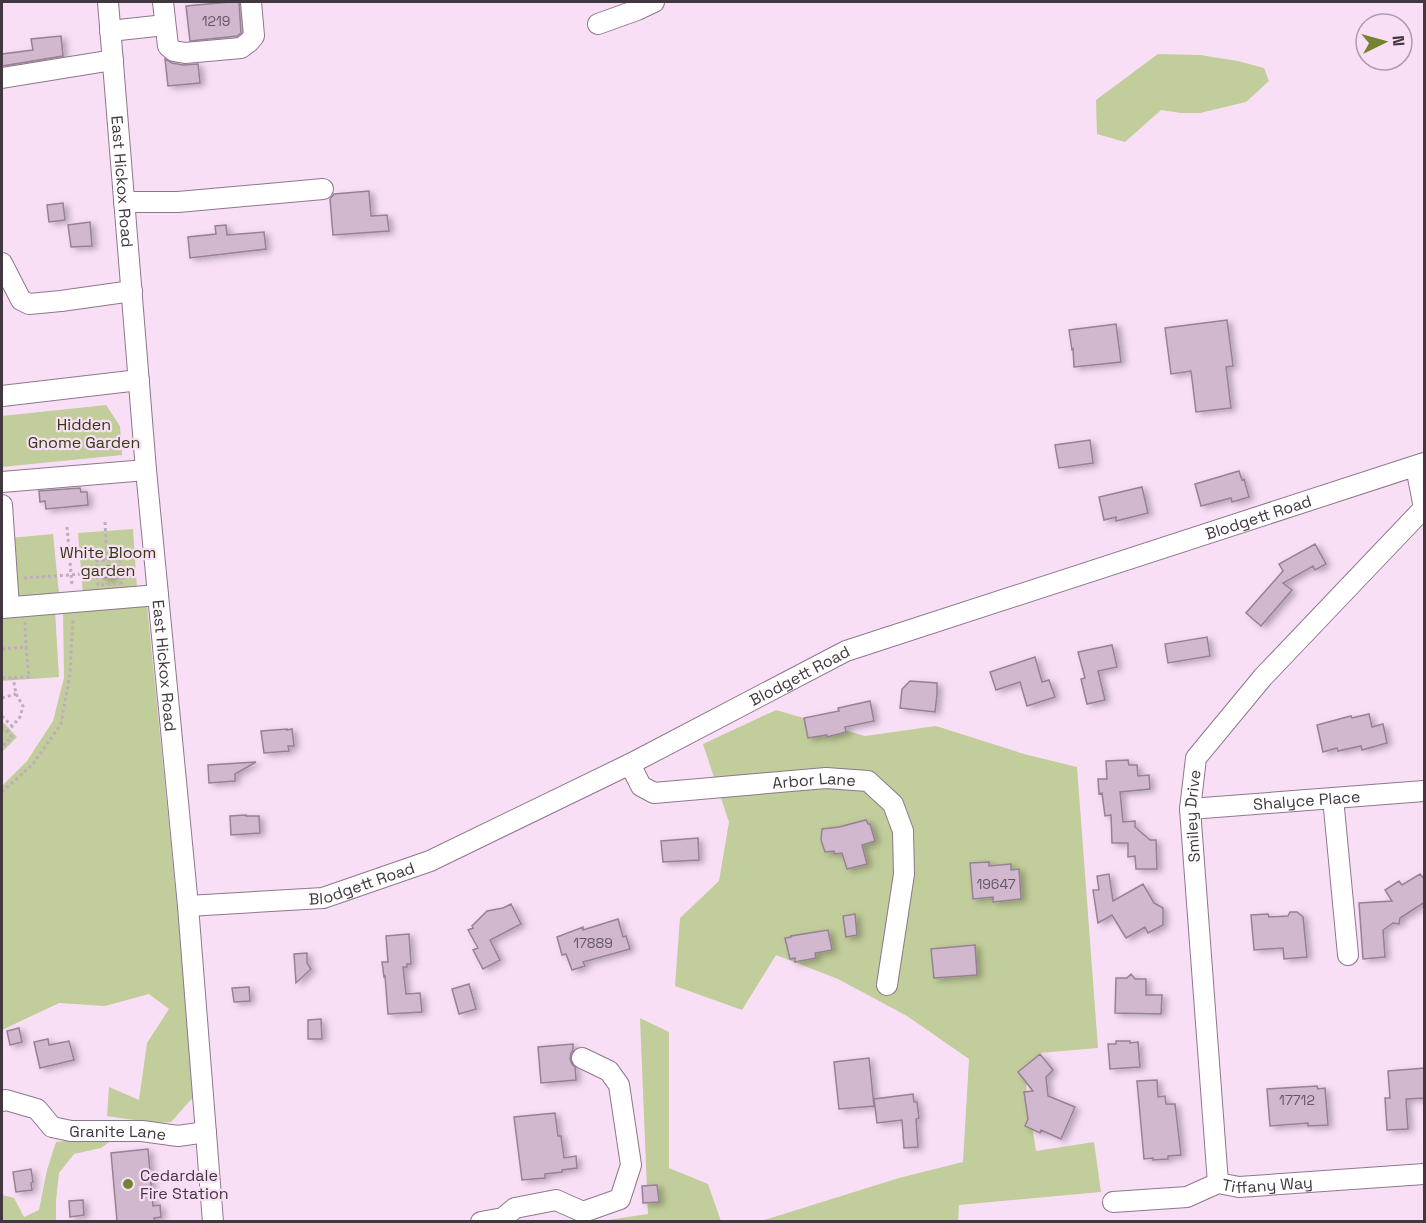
<svg xmlns="http://www.w3.org/2000/svg" width="1426" height="1223" font-family="'Space Grotesk',sans-serif">
<style>
.green{fill:#c1cd9a}
.building{fill:#d1b8ce;stroke:#988095;stroke-width:1.5;filter:url(#shadow)}
.lines{fill:none;stroke-linecap:round;stroke-linejoin:round}
.minor-casing{stroke:#8e778c;stroke-width:22}
.path{stroke:#c1acbf;stroke-width:3;stroke-dasharray:3 3;stroke-linecap:butt}
.minor{stroke:#fff;stroke-width:20}
.poi-dot{fill:#748331;stroke:#f9dff6;stroke-width:2}
.labels{text-anchor:middle;stroke-width:4.5;stroke-linejoin:round;paint-order:stroke}
.number-label{font-size:14px;fill:#655764}
.street-label{font-size:16px;fill:#413740;stroke:#f9dff6}
.park-label{font-size:16px;fill:#333a0f;stroke:#f9dff6}
.poi-label{font-size:16px;fill:#413740;stroke:#f9dff6;text-anchor:start}
</style>
<defs>
<filter id="shadow"><feDropShadow dx="4.5" dy="2.5" stdDeviation="3" flood-color="#0004"/></filter>
</defs>
<rect width="100%" height="100%" fill="#f9dff6"/>
<path class="green" d="M1158,54L1200,55L1238,61L1264,68L1269,81L1246,102L1200,113H1181L1161,110L1125,142L1097,134L1096,100Z
M106,405L120,426L122,455L2,467V416Z
M133,529L137,590L83,594L78,533Z
M53,534L59,594L15,597L10,538Z
M147,605L196,1094L171,1122L154,1123L107,1116L109,1087L139,1100L147,1043L169,1009L149,994L105,1006L59,1003L2,1030V786L27,761L53,721L64,678L63,610Z
M55,611L59,677L2,681V615Z
M776,710L865,736L936,726L1024,754L1077,767L1098,1048L1039,1053L1026,1086L1036,1151L1094,1142L1101,1192L959,1205L958,1221H761L899,1178L963,1162L969,1059L907,1016L838,979L776,955L742,1010L675,986L680,918L719,881L729,822L703,744Z
M3,722L17,737L2,752V723Z
M640,1018L669,1032V1168L708,1184L721,1221L595,1222L648,1214Z
M99,1136L112,1140L101,1148L74,1154L59,1173L56,1201V1221L2,1222V1195L14,1198L24,1217L39,1210L47,1170L56,1142Z"/>
<path class="building" d="M230,2H239L241,33L237,36L190,41L186,6Z
M61,36L63,56L2,66V54L33,50L31,39Z
M165,59L172,63L183,65L198,64L200,83L168,86Z
M369,191L371,216L387,215L389,231L333,235L330,199L334,194Z
M63,203L65,220L49,222L47,205Z
M90,222L92,246L71,247L68,225Z
M226,225L227,235L264,232L266,249L190,258L188,237L216,234L215,226Z
M1227,320L1233,366L1226,367L1231,408L1196,412L1191,371L1171,374L1165,328Z
M1116,324L1121,362L1074,367L1073,349L1072,350L1069,330Z
M1090,440L1093,463L1059,468L1055,445Z
M1239,471L1242,480L1244,479L1249,497L1232,502L1231,498L1201,506L1195,484Z
M1142,487L1148,513L1116,521V517L1104,520L1099,497Z
M80,488L81,492H87L88,505L46,509L45,501L40,502L39,491Z
M1315,544L1326,564L1315,570L1313,566L1283,583L1292,590L1261,626L1246,613L1283,571L1279,564Z
M107,566H112L115,571L111,577L103,578V569Z
M1207,637L1210,656L1168,663L1165,644Z
M1112,645L1117,667L1098,671L1105,700L1087,704L1081,679L1085,678L1078,652Z
M1035,657L1042,682L1049,680L1055,697L1027,706L1020,682L996,690L990,672Z
M910,681L937,683V694L935,712L900,708L902,689Z
M870,701L874,721L845,727L846,732L827,737V735L808,738L804,718L839,711L838,708Z
M1369,714L1372,727L1383,724L1387,743L1362,750L1361,746L1338,751L1337,748L1323,752L1317,725L1351,716L1352,718Z
M287,729V730L292,729L294,746H288L289,751L264,753L261,731Z
M1128,760L1129,765H1137L1138,776L1149,775L1150,789L1120,792L1123,822L1135,821V827L1150,840H1156L1157,869H1136L1135,856L1128,857V843H1112L1111,815L1105,816L1102,793L1099,794L1098,779H1107L1106,761Z
M256,762L235,774V781L209,783L208,765Z
M246,815V816H259L260,833L231,835L230,816Z
M866,820L868,824H870L875,841L862,845L867,864L847,869L842,853L835,854L834,851L825,852L821,840L822,829L839,827Z
M698,838L699,860L663,862L661,841Z
M989,862V866L1011,864V870L1019,869L1021,899L993,902V897L973,899L970,863Z
M1109,874L1113,901L1143,884L1154,903L1163,908V925L1148,933L1145,927L1126,938L1112,915L1098,923L1093,890H1099L1097,876Z
M1420,874L1425,880V902L1400,918L1399,924L1393,923L1383,930L1385,957L1363,959L1359,903L1392,901L1385,890L1399,881L1402,885Z
M511,904L521,924L490,940L500,960L483,969L473,950L478,948L468,930L473,928L472,926L487,911L503,908Z
M1290,912H1297L1303,917L1307,957L1284,959L1283,948L1254,950L1251,915L1268,914L1269,917L1288,916Z
M855,914L857,935L846,937L843,916Z
M618,919L623,937L626,936L630,949L583,962L585,966L572,970L566,954L562,955L557,937L583,927V930Z
M828,930L832,950L815,953L816,958L795,962V958L790,959L785,938L791,937V936Z
M409,934L411,964H407V967H403L406,994L420,993L422,1012L388,1014L385,976L384,977L382,962H388L386,936Z
M975,945L977,975L934,978L931,949Z
M307,953V963L311,969L296,983L294,954Z
M1131,974L1135,979H1146V995H1162L1161,1014L1115,1013L1116,978H1127Z
M469,984L476,1009L459,1014L452,989Z
M249,987L250,1001L234,1002L232,988Z
M321,1019L322,1039H308V1020Z
M19,1028L22,1042L10,1045L7,1031Z
M48,1039L49,1045L69,1041L74,1060L40,1068L34,1042Z
M1116,1041H1130V1043L1138,1042L1140,1067L1110,1069L1108,1044H1116Z
M573,1044V1050L571,1053L570,1059L572,1064L575,1067L576,1080L541,1083L538,1047Z
M1040,1054L1053,1070L1046,1077L1048,1096L1075,1107L1061,1139L1041,1130L1040,1133L1025,1126L1028,1119L1024,1092L1033,1091L1018,1072Z
M869,1058L874,1106L839,1109L834,1062Z
M1425,1068V1098L1406,1099L1408,1129L1387,1130L1385,1098H1390L1388,1071Z
M1157,1080L1158,1097L1165,1096L1166,1104H1175L1181,1155L1168,1156V1159L1153,1160V1158L1144,1159L1137,1081Z
M1317,1086L1318,1089L1325,1088L1328,1125L1308,1126V1123L1270,1126L1267,1089Z
M913,1094L914,1102H917L919,1118L916,1119L918,1147L904,1148L902,1120L877,1123L874,1099Z
M555,1113L558,1136H561L564,1158L576,1156L577,1168L562,1170V1172L545,1174V1178L522,1180L514,1117Z
M148,1149L153,1206L160,1205L161,1217L154,1218L155,1221H117L111,1153Z
M31,1169L33,1182L31,1183L32,1190L16,1192L13,1172Z
M657,1185L659,1202L643,1203L642,1186Z
M83,1200L84,1215L70,1217L69,1201Z"/>
<g class="lines">
<g class="minor-casing">
<g id="minor">
<path id="s1" d="M108,2L146,470L188,906L213,1222"/>
<path d="M163,2L168,46L174,51L185,53L241,48L249,42L254,36L251,2"/>
<path d="M598,24L637,10L654,2"/>
<path d="M110,31L165,25"/>
<path d="M2,78L113,60"/>
<path d="M124,202H178L323,189"/>
<path d="M2,263L21,300L29,304L61,301L132,291"/>
<path d="M2,396L139,380"/>
<path d="M2,482L146,470"/>
<path d="M2,505L9,607"/>
<path d="M2,608L158,595"/>
<path id="s2" d="M630,764L641,786L654,793L826,778L868,781L893,804L903,831L904,874L887,985"/>
<path d="M1333,798L1348,955"/>
<path id="s3" d="M1190,809L1424,791"/>
<path id="s4" d="M188,906L323,898L430,861L630,764L846,651L1424,463"/>
<path id="s5" d="M2,1101L6,1100L37,1109L52,1127L71,1131H142L178,1136L206,1132"/>
<path id="s6" d="M1218,1183L1190,809L1196,758L1263,677L1424,508L1416,467"/>
<path id="s7" d="M1113,1202L1187,1197L1218,1183L1239,1187L1424,1174"/>
<path d="M481,1222L503,1218L515,1208L556,1200L583,1212L620,1199L631,1165L619,1085L609,1071L582,1058"/>
</g>
</g>
<path class="path" d="M105,522L107,560
M67,527L72,585
M120,559L122,583L98,585L96,561Z
M24,578L97,573
M25,622L26,647
M2,649L26,647L29,677L2,678
M2,698L16,694
M2,716L12,726
M2,730L3,728L12,737L2,747
M7,732L20,717L23,706L16,694L13,678
M2,792L33,764L61,724L70,674L73,618"/>
<use href="#minor" class="minor"/>
</g>
<circle class="poi-dot" cx="128" cy="1184" r="6"/>
<g class="labels">
<g class="number-label">
<text x="216" y="26">1219</text>
<text x="996" y="889">19647</text>
<text x="593" y="948">17889</text>
<text x="1297" y="1105">17712</text>
</g>
<g class="street-label">
<text dy="6" stroke="none"><textPath href="#s1" startOffset="180">East Hickox Road</textPath></text>
<text dy="6" stroke="none"><textPath href="#s4" startOffset="1148">Blodgett Road</textPath></text>
<text dy="6" stroke="none"><textPath href="#s1" startOffset="666">East Hickox Road</textPath></text>
<text dy="6" stroke="none"><textPath href="#s4" startOffset="662">Blodgett Road</textPath></text>
<text dy="6" stroke="none"><textPath href="#s2" startOffset="200">Arbor Lane</textPath></text>
<text dy="6" stroke="none"><textPath href="#s3" startOffset="117">Shalyce Place</textPath></text>
<text dy="6" stroke="none"><textPath href="#s6" startOffset="368">Smiley Drive</textPath></text>
<text dy="6" stroke="none"><textPath href="#s4" startOffset="176">Blodgett Road</textPath></text>
<text dy="6" stroke="none"><textPath href="#s5" startOffset="126">Granite Lane</textPath></text>
<text dy="6" stroke="none"><textPath href="#s7" startOffset="158">Tiffany Way</textPath></text>
</g>
<g class="park-label">
<text x="84" y="430">Hidden<tspan x="84" dy="18">Gnome Garden</tspan></text>
<text x="108" y="558">White Bloom<tspan x="108" dy="18">garden</tspan></text>
</g>
<g class="poi-label">
<text x="140" y="1181">Cedardale<tspan x="140" dy="18">Fire Station</tspan></text>
</g>
</g>
<rect width="1426" height="1223" fill="none" stroke="#413740" stroke-width="6"/>
<g transform="translate(1384 42) rotate(85)"><circle r="28" fill="#f9dff6" stroke="#af9cad" stroke-width="1.5"/>
<path d="M0-4.5L10 22L0 15L-10 22Z" fill="#748331"/>
<text y="-9" font-size="16" font-weight="bold" text-anchor="middle" fill="#413740">N</text>
</g>
</svg>
